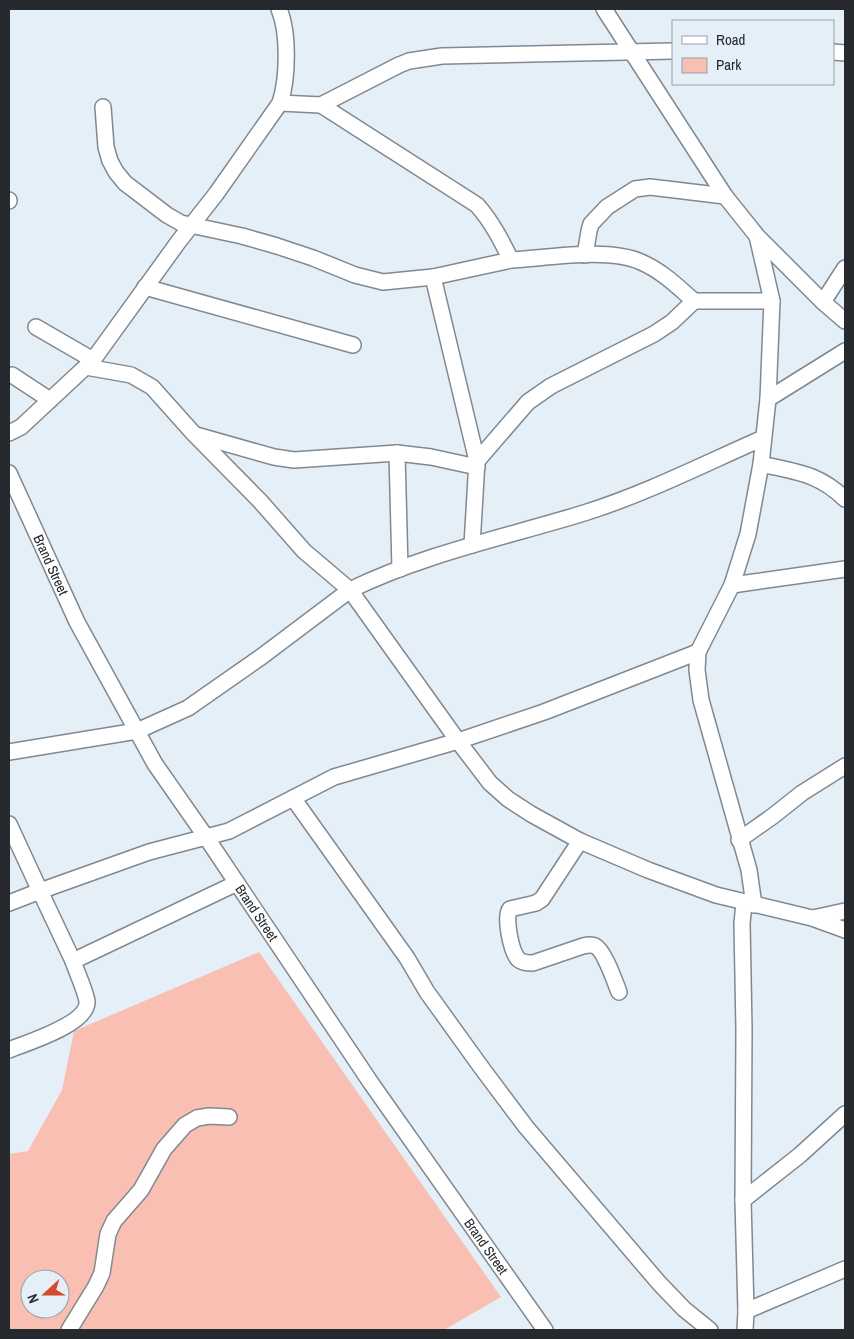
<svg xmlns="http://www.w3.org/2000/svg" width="854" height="1339" font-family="'Archivo Narrow',sans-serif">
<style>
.green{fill:#f8bfb2;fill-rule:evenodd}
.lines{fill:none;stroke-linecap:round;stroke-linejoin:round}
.minor-casing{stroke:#808991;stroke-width:18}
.minor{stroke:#fff;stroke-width:15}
.labels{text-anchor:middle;stroke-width:4;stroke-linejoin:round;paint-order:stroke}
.street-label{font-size:14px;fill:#26292d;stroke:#e5eff8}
</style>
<rect width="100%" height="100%" fill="#e5eff8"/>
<path class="green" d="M259,952L501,1297L444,1330H9V1154L28,1151L62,1090L74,1031ZM30,1279H60V1309H30Z"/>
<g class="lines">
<g class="minor-casing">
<g id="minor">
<path d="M604,9L725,196L757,236L823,302L845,321"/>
<path d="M833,52L845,53"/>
<path d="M280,103L321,105L399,65L409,61L442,56L673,51"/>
<path d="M321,105L477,205C492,222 501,240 511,260C548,258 608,247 641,262C662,271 678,287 694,301H772"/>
<path d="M103,107L106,147L110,161L116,172L125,183L167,215L181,223L242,236L277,246L313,258L355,275L383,282L433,277L511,260"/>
<path d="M9,200V201"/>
<path d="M585,255L589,231L591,224L607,207L635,189L650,187L725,196"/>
<path d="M433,277L477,461L472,545"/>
<path d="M145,287L353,345"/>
<path d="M823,302L845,268"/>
<path d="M36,327L93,360"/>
<path d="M86,367L131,375L152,387L194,434L260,501L304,551L350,590L458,741L490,783L508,799L531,814L580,841L648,870L716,895L812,918L845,930"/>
<path d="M12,375L50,400"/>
<path d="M768,399L845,351"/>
<path d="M9,433L21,427L93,360L179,241L216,194L280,103C288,78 289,33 279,9"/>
<path d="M196,435L274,457L294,460L397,453L431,457L477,467"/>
<path d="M397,453L400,569"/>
<path d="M477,461L528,402L551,386L654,334L672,322L694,301"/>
<path d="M761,464C796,472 818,473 845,499"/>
<path id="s1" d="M9,473L77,622L155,764L206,837L371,1083L545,1330"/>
<path d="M732,585L845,569"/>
<path d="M9,752L137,731L188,708L261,657L350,590C424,554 506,537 584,513C645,494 704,464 763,438"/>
<path d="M293,798L407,958L427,992L481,1067L526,1127L659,1283L684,1309L710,1330"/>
<path d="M9,824L40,891L9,903"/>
<path d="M739,840L773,816L802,793L845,766"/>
<path d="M580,841L542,899L536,903L510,909C504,917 511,951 518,959C522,963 528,963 533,963L583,946C587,945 591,944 595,946C604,950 615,982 619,992"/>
<path d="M744,903L742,923L744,1030L743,1200L746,1311L745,1330"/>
<path d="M754,905L749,870L701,700L697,670L698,652L732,585L748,534L761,464L768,399L772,301L757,236"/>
<path d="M813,918L845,911"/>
<path d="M73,961L40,891L149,852L229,831L334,777L458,741L544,712L698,652"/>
<path d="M9,1050C26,1043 89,1024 87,1001C85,990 77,973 73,961L237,883"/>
<path d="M743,1200L800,1155L845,1114"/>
<path d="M746,1311L845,1269"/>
<path d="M69,1330L96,1286L102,1273L108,1234L114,1221L141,1190L164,1149L185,1125L197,1118L209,1116L229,1117"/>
</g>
</g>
<use href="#minor" class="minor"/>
</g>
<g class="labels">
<g class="street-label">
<text dy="5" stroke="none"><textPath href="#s1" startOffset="101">Brand Street</textPath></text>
<text dy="5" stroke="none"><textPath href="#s1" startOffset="506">Brand Street</textPath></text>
<text dy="5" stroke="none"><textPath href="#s1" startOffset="911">Brand Street</textPath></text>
</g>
</g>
<rect width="854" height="1339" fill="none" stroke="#26292d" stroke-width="20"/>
<rect x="672" y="20" width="162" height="65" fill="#e5eff8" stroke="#99a0a7"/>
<rect x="682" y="36" width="25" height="8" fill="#ffffff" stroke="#99a0a7"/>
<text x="716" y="45" font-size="15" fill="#26292d">Road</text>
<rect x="682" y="58" width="25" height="15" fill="#f8bfb2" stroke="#99a0a7"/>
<text x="716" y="70" font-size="15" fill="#26292d">Park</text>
<g transform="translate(45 1294) rotate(249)"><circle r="24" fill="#e5eff8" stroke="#99a0a7"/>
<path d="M0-4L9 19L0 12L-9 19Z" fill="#d4492f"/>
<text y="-8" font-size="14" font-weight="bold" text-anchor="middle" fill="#26292d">N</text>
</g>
</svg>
